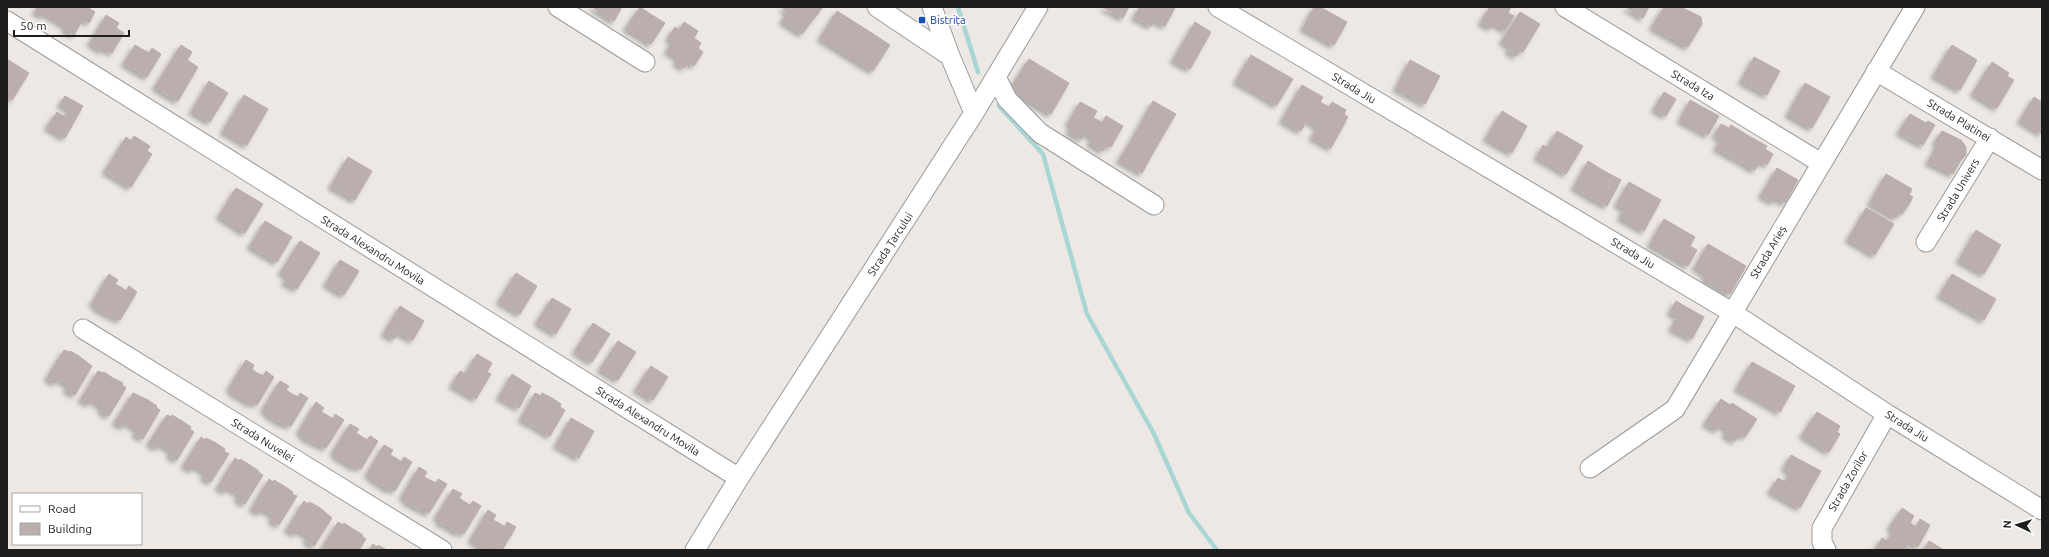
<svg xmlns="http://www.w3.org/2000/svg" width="2049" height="557" font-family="Ubuntu,sans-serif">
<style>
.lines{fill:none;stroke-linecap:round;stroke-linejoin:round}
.stream{stroke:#a8d6d5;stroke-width:4.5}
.building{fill:#baafad;stroke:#bdaca8;filter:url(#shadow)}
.minor-casing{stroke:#9a9a9a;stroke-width:21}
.minor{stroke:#fff;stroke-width:19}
.transit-dot{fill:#1a4fb4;stroke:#fff;stroke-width:1.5}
.labels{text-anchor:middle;stroke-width:3;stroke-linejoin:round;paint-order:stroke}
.transit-label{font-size:11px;fill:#164399;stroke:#fff;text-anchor:start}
.street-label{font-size:11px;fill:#1d1d1d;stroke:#fff}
</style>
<defs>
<filter id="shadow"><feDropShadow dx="-3.5" dy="3.5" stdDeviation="2" flood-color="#0004"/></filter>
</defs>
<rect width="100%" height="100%" fill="#ede8e4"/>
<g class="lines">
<path class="stream" d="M958,7L978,72
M999,106L1043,154L1087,314L1154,434L1189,513L1217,550"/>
</g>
<path class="building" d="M37,7H64L56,20L44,13L43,16L35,11Z
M64,7L73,9L75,7H87L95,12L89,23L83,19L74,35L65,30L67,27L56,20Z
M592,7H603L600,12Z
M603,7H622L614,21L600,12Z
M640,7L652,15L639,36L626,28Z
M784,7H823L802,34L782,21L788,12L783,9Z
M1103,7H1129L1123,18Z
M1140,7H1174L1175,8L1165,26L1154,20L1151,26L1134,17Z
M1314,7H1320L1347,22L1334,45L1303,28Z
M1490,7H1511L1508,13L1514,16L1505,30L1494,23L1491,28L1481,22Z
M1626,7H1649L1643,18Z
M1664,7H1681L1701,17L1702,24L1688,47L1652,27Z
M837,11L864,28L847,55L820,38Z
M1520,12L1540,24L1523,52L1520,50L1516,56L1508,51L1511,47L1502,41Z
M106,15L119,23L116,28L124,33L112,53L103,48L102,51L90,43Z
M652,15L665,23L651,44L639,36Z
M684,22L698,31L694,38L701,43L698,48L703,52L694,66L688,62L684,68L676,63L679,58L667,51L673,41L668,38L675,27L679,30Z
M1195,22L1211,32L1190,69L1173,60Z
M864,28L890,45L873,71L847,55Z
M135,45L149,53L152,48L161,54L147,77L124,63Z
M181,45L192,52L187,60L198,67L178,101L155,87Z
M1952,45L1977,60L1960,90L1934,75Z
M1251,55L1272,67L1257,93L1236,81Z
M1754,57L1780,71L1767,95L1741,81Z
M7,59L29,73L12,100L7,96Z
M1029,59L1069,83L1051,114L1010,89Z
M1410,60L1440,76L1425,104L1396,88Z
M1992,62L2009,73L2007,76L2014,80L1997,108L1973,93Z
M1272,67L1293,79L1277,105L1257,93Z
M209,81L228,93L210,122L192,111Z
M1805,83L1830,97L1812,128L1788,114Z
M1302,85L1323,97L1320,102L1329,107L1318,127L1307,120L1301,131L1282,120Z
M1664,92L1676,99L1666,116L1654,109Z
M244,95L268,109L247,145L223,131Z
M65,96L83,106L65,138L47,127L57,112L65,117L70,110L60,104Z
M2034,97L2042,102V134L2020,120Z
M1690,100L1719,116L1708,135L1680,120Z
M1153,101L1176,114L1164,134L1142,121Z
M1080,102L1097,111L1093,118L1098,120L1089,135L1085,133L1082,139L1069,132L1072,126L1068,123Z
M1332,102L1346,110L1344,114L1348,117L1331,148L1312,137Z
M1502,111L1527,126L1512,153L1486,138Z
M1910,114L1926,123L1928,121L1935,125L1923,145L1899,132Z
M1106,116L1123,126L1111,147L1106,145L1103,151L1090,143L1093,137L1089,135L1098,120L1102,123Z
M1142,121L1164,134L1153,153L1131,141Z
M1721,124L1729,128L1731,125L1749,136L1736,159L1716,148L1721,139L1715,135Z
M1557,131L1583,146L1566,174L1537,157L1543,145L1547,148Z
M1942,131L1961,140L1966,147V155L1961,160L1953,174L1928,162L1938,144L1935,142Z
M134,136L150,146L147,151L152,154L131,187L105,171L126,137L131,141Z
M1749,136L1767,146L1765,149L1773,154L1767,165L1760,161L1755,170L1736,159Z
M1131,141L1153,153L1142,173L1119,160Z
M348,157L372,171L355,200L331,186Z
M1588,161L1604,171L1590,197L1574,187Z
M1777,168L1798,180L1785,203L1776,198L1773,202L1761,195Z
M1604,171L1621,180L1607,206L1590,197Z
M1886,174L1912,189L1909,195L1913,197L1908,206L1878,188Z
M1629,182L1661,200L1644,231L1620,217L1625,209L1617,204Z
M236,188L263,204L245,233L219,216Z
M1878,188L1908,206L1902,214L1899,212L1896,218L1870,203Z
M1866,208L1894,224L1884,240L1857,224Z
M1664,219L1695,237L1690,246L1697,250L1688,266L1650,244Z
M265,221L292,237L277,262L250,246Z
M1857,224L1884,240L1875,255L1848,239Z
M1976,230L2001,245L1984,274L1959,260Z
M300,241L320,253L297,289L284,282L288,277L281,272Z
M1708,244L1746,266L1730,294L1704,279L1707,275L1695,267Z
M340,260L359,271L344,295L326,284Z
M516,273L537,286L520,314L499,301Z
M109,274L118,280L115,284L121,287L105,313L96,308L97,306L92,303Z
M1952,274L1996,299L1984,320L1940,295Z
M129,286L137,292L120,320L105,313L121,287L126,291Z
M552,298L571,309L556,334L537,322Z
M1676,301L1704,317L1692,339L1671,328L1678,317L1670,312Z
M400,306L424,321L413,340L398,332L394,339L384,333Z
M593,323L610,334L592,362L575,351Z
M618,341L636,352L618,380L600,369Z
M64,350L69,352L70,351L79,356L64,382L58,379L55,383L47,378Z
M477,354L492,363L487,372L491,374L476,399L452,385L460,371L465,374Z
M79,356L92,366L75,395L66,390L69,386L64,382Z
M246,360L254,365L252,369L257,373L242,398L232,393L233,391L229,388Z
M1752,362L1774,374L1759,400L1737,388Z
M651,366L668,377L653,400L636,389Z
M98,371L103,373L104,372L113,378L98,404L92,400L89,404L81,399Z
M266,371L274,377L257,405L252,402L251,404L242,398L257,373L263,376Z
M512,374L531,386L519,408L499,397Z
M1774,374L1795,386L1780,412L1759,400Z
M113,378L123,383L122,385L126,388L109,416L101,411L103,407L98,404Z
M280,381L289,386L286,390L292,394L276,420L267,414L268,412L263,409Z
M133,393L148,400L132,426L126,422L124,427L115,422Z
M300,393L308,398L291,426L287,424L286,425L276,420L292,394L298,397Z
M535,393L541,396L542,393L552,398L536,427L521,419Z
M552,398L561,404L560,407L565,410L550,436L536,427Z
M1721,399L1730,405L1732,403L1757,419L1745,437L1740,434L1735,441L1725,435L1727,429L1721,425L1717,430L1705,423Z
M148,400L157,406L156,407L160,410L143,439L135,434L138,429L132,426Z
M316,402L324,408L321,412L327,415L311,441L302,436L303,434L299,431Z
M1817,412L1840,426L1837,432L1840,434L1829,452L1802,435Z
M335,414L344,420L326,448L311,441L327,415L333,419Z
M167,415L171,417L172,415L182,421L166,447L160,444L158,448L149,443Z
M571,418L594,431L579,458L556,445Z
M182,421L191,427L190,429L194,432L177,460L169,455L172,451L166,447Z
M350,424L359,429L356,433L361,436L346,462L336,457L337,455L333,452Z
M361,436L367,440L370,436L378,441L361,469L356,466L355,468L346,462Z
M201,437L205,440L206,438L216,443L200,469L194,466L192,470L184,465Z
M216,443L225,449L224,451L229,454L211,482L203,477L206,473L200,469Z
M384,445L393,450L390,455L396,458L380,484L371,478L372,476L367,474Z
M1791,455L1821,471L1810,490L1788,477L1791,472L1784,468Z
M404,457L412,462L395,491L390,488L389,490L380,484L396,458L401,462Z
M235,458L239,461L240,459L250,465L234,491L228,487L226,492L218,487Z
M250,465L259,471L258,472L263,475L245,504L237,499L240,494L234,491Z
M419,467L427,472L424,477L430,480L414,506L405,500L406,498L402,496Z
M1788,477L1810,490L1800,508L1770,491L1778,478L1785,482Z
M269,479L273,482L274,480L284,486L268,512L262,509L260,513L252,508Z
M438,479L447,484L429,513L414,506L430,480L436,483Z
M284,486L293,492L292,494L297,496L279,525L271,520L274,515L268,512Z
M453,489L462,494L459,498L465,502L449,527L439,522L441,520L436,517Z
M304,501L308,504L309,502L319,507L303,533L298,530L295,534L287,529Z
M473,501L481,506L464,534L460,531L458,533L449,527L465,502L470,505Z
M319,507L332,518L314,546L306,541L309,537L303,533Z
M1902,508L1914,516L1910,523L1916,527L1920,519L1930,525L1918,547L1909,542L1906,547L1912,550H1875L1882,538L1887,541L1894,530L1890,527Z
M488,510L496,515L493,520L499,523L483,549L471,539Z
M338,522L343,525L344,523L353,529L340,550H321Z
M507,522L516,527L502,550L483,549L499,523L505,527Z
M353,529L363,535L362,536L366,539L359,550H340Z
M1929,541L1944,550H1924Z
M373,544L377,547L378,545L387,550H369Z"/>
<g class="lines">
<g class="minor-casing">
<path id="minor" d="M558,7L645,62
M877,7L950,56L974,113
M932,7L950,56
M1218,7L1733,313L1887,414L2042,510
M1565,7L1821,163
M7,21L739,478
M1876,71L2042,170
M996,77L1007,99L1040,133L1154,205
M1926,242L1990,138
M83,329L442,550
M1590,468L1675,409L1915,7
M695,550L739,478L974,113L1038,7
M1826,550L1822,542V528L1887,414"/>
</g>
<use href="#minor" class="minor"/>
</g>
<rect class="transit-dot" x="918" y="16" width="8" height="8" rx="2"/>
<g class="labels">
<g class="transit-label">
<text x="930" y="24">Bistrița</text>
</g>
<g class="street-label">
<text transform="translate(1693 85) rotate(31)" y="4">Strada Iza</text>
<text transform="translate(1354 88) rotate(31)" y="4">Strada Jiu</text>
<text transform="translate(1959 120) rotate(31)" y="4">Strada Platinei</text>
<text transform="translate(1958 190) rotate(-59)" y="4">Strada Univers</text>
<text transform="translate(890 244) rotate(-57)" y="4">Strada Țarcului</text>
<text transform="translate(373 250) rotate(32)" y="4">Strada Alexandru Movila</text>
<text transform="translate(1768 252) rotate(-59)" y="4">Strada Arieș</text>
<text transform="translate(1633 253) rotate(31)" y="4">Strada Jiu</text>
<text transform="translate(648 421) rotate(32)" y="4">Strada Alexandru Movila</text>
<text transform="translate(1907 426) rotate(32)" y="4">Strada Jiu</text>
<text transform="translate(263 440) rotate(32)" y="4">Strada Nuvelei</text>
<text transform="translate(1848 481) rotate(-60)" y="4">Strada Zorilor</text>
</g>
</g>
<rect width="2049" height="557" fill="none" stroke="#1d1d1d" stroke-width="16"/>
<rect x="12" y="493" width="130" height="52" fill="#ffffff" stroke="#a5a5a5"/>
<rect x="20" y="506" width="20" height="6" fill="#ffffff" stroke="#a5a5a5"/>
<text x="48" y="513" font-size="12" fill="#1d1d1d">Road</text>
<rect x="20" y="523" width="20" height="12" fill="#baafad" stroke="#a5a5a5"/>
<text x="48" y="533" font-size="12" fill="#1d1d1d">Building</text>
<g transform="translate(2017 525) rotate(274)" stroke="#ffffff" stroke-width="3" paint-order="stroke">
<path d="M0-3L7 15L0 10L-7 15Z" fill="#1d1d1d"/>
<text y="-6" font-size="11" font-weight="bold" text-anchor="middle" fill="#1d1d1d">N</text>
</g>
<path d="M14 30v6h115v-6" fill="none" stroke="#1d1d1d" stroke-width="2"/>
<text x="20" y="30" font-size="12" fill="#1d1d1d" stroke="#ffffff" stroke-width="3" paint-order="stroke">50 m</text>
</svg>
